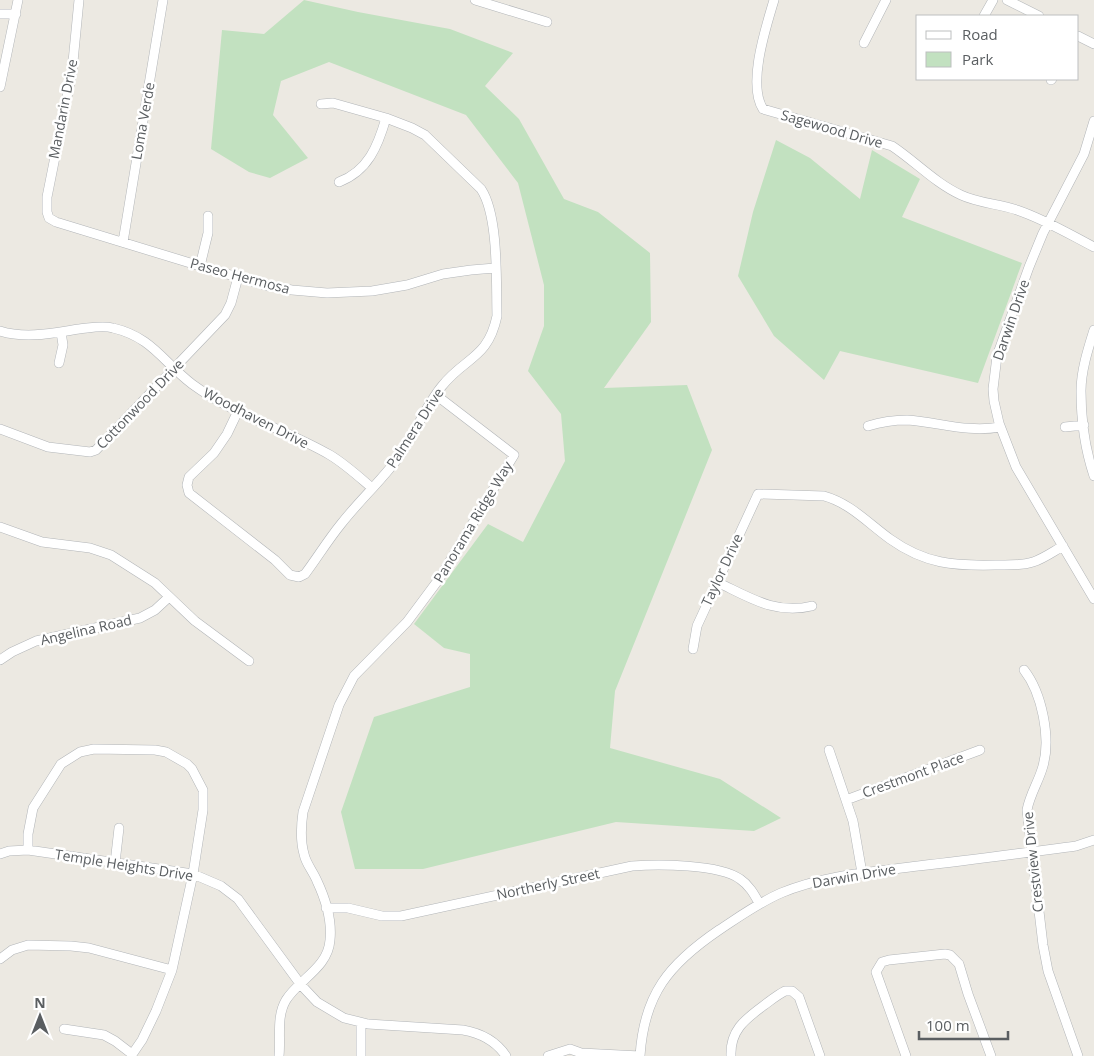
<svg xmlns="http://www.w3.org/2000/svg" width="1094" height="1056" font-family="'Open Sans',sans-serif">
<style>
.green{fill:#c2e1c0}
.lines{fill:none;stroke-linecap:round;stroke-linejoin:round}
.minor-casing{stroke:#b2b5b8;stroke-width:10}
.minor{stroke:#fff;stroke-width:9}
.labels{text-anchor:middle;stroke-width:5;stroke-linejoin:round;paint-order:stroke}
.street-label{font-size:14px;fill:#5a5e61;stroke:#fff}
</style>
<rect width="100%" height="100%" fill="#ece9e2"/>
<path class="green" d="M304,0L358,12L450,29L513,53L485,86L519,119L564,199L598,212L650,253L651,322L604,388L687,385L712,450L615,691L610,748L720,779L781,818L754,831L616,822L423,869H355L341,812L374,717L470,687V654L444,648L414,624L488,524L523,542L565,461L561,414L528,371L544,326V285L518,183L466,115L329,62L281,81L273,115L308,158L270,178L249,172L211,149L222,30L264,34Z
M776,140L810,158L860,199L872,150L920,179L902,217L1022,263L978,383L840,351L824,380L774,336L738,276L753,212Z"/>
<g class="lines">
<g class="minor-casing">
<path id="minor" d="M79,0L72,72L47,197V212L49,218L56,222L200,266L268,286L292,290L327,293L372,291L407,285L443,274L471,270L495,268
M475,0L547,22
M774,0C766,27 747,84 763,109L892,146C916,162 935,183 961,195C978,203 999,204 1017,210C1044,219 1069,234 1094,247
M1007,0L1039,16
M0,14H16
M984,16L993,0
M1078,36L1094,44
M864,43L886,0
M1051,80L1052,79
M0,87L18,0
M1094,121L1084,154L1043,233L1029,267L997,356L993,389L994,401L999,423L1016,467L1094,599
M339,182C368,171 378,146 386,118
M123,242L163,0
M200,266L208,233V216
M1094,330C1088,349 1081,371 1081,391C1081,419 1085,449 1094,476
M0,331C26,339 53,333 79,329C90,328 102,325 113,328C152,337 163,362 192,384C234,415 285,429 330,455C345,464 358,476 372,488
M59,363L63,345L61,332
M238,411L227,434L214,453L189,477L187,485L189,493L275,560L290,575L299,577L305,574C317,558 328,540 341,524C359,501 381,481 398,458C415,435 424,408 442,386C465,357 488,359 497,316C496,282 499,216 481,189L425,135L412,128L386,118L333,103L321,104
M868,426C881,422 894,420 907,420C939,422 967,433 1000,427
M1065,427L1084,425
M0,429L48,447L90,452L96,450L225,315L231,303L238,277
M0,527L42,542L90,548L111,555L155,583L195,621L249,661
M717,582C749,597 775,615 812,606
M693,649L697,626L758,494L824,496C850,503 869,524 890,539C925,564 954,566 995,565C1008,565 1021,566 1033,562C1043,559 1054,551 1063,546
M0,660L12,652L36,641L140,618L155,610L169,597
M1024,670C1042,693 1051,738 1043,766C1039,781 1030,794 1027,810L1043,945L1048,971L1078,1056
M829,750L853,821L862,873
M846,800L980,750
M28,850V834L33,808L61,764L80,752L94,749L155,750L166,752L187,764L192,769L203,790V810L193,874L172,970L156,1011L142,1040L131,1056
M0,854L9,851L28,850L193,874L221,886L238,899L301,985L317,1002L344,1018L368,1024L463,1030C480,1033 496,1041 506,1056
M115,863L119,828
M326,908H348L382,916H401L632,866C658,864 719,864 740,879C749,885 754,894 759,903
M0,959L12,950L28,945L71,946L89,948L172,970
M361,1023V1056
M64,1029L104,1035L115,1041L132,1054
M279,1056C281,1037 276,1017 286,1000C299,979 328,968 330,940C332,921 325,898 317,881C313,871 306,864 304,854C300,840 301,826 303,812L339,705L354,676L407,622L439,579L514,455L436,395
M548,1056L570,1049L581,1053L640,1056
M640,1056C644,994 669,964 719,930C739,917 758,903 781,893C824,875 872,872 918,866C971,860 1023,853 1076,846L1094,840
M731,1056C730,1031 744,1020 763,1006C770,1001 777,995 785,991H792L799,997L820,1056
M906,1056L876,972L882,962L889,960L945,954L950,955L959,964L968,994L991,1056"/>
</g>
<use href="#minor" class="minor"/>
</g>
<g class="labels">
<g class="street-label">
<text transform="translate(63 109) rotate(-79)" y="5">Mandarin Drive</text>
<text transform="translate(143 121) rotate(-80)" y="5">Loma Verde</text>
<text transform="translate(832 129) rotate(16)" y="5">Sagewood Drive</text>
<text transform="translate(240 276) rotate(15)" y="5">Paseo Hermosa</text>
<text transform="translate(1011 320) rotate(-71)" y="5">Darwin Drive</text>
<text transform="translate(140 404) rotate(-46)" y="5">Cottonwood Drive</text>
<text transform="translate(256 418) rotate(27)" y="5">Woodhaven Drive</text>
<text transform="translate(415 428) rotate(-57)" y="5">Palmera Drive</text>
<text transform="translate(473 522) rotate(-59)" y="5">Panorama Ridge Way</text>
<text transform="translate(722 570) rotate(-65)" y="5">Taylor Drive</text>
<text transform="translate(86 630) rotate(-13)" y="5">Angelina Road</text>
<text transform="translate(913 775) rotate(-20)" y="5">Crestmont Place</text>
<text transform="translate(1033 862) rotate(-96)" y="5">Crestview Drive</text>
<text transform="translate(124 865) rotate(9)" y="5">Temple Heights Drive</text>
<text transform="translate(854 876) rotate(-10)" y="5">Darwin Drive</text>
<text transform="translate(548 884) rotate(-12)" y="5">Northerly Street</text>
</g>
</g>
<rect x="916" y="15" width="162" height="65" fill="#ffffff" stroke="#bdbfc0"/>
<rect x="926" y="31" width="25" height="8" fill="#ffffff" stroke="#bdbfc0"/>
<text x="962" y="40" font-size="15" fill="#5a5e61">Road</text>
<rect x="926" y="52" width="25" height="15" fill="#c2e1c0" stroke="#bdbfc0"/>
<text x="962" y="65" font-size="15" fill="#5a5e61">Park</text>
<g transform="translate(40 1016)" stroke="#ffffff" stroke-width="4" paint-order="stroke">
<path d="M0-4L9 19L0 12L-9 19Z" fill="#5a5e61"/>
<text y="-8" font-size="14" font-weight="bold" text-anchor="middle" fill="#5a5e61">N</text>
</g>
<path d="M919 1031v8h89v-8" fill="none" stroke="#5a5e61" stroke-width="2.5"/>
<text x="926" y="1031" font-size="15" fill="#5a5e61" stroke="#ffffff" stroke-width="4" paint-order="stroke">100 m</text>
</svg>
